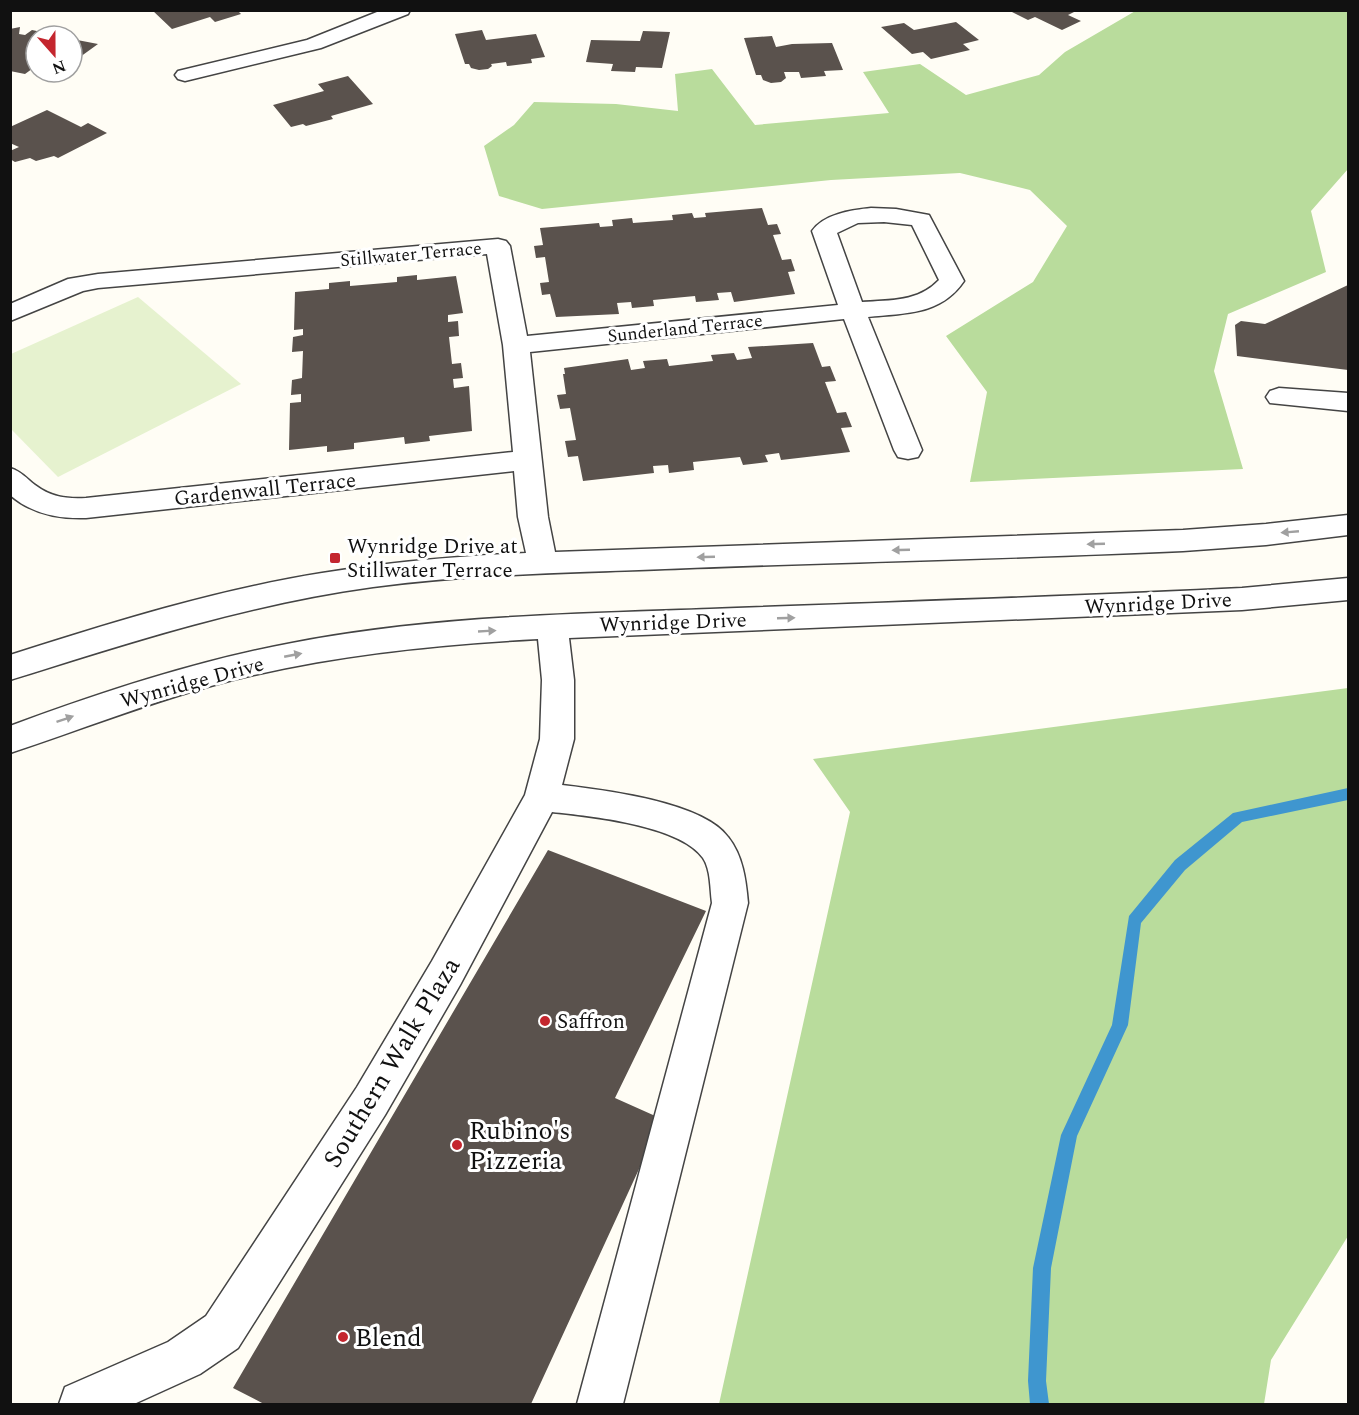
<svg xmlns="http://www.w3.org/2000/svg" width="1359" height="1415" font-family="Spectral,serif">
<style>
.forest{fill:#b9dc9c}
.pitch{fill:#e6f2cf}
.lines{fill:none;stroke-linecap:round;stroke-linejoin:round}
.stream{fill:#3f96cf;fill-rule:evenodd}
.building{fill:#5a524d}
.minor-casing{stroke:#444;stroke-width:3}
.minor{fill:#fff;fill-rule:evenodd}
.oneway{fill:#a0a0a0}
.poi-dot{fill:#c4262e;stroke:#fff;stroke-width:2}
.labels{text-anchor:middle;stroke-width:6;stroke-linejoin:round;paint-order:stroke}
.far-street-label{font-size:18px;fill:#111;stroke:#fff}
.street-label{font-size:21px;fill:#111;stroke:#fff}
.poi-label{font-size:21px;fill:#111;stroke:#fff;text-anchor:start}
.near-street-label{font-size:26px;fill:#111;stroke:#fff}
.near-poi-label{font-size:26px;fill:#111;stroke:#fff;text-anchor:start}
</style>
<rect width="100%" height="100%" fill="#fffdf5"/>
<path class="forest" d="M1137,10L1348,11V169L1311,211L1326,272L1228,314L1214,371L1243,469L970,482L987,392L946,336L1033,282L1067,226L1030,190L960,173L831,180L542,209L499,196L484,146L514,125L534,102L616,104L678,111L675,74L712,69L755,125L889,113L863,72L920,64L966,95L1039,75L1065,52Z
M1348,688V1236L1271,1360L1264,1404H719L850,812L813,759Z"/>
<path class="pitch" d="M138,297L241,384L58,477L11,429V354Z"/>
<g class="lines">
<path class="stream" d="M1348,788V800L1242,822L1185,870L1141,923L1128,1025L1077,1136L1051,1268L1046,1381L1049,1404H1030L1028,1381L1033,1268L1061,1135L1112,1025L1129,916L1175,860L1233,813Z"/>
</g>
<path class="building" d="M152,10H237L241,14L215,22L210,17L172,29Z
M1008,10H1078L1068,15L1081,21L1062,30L1035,17L1028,20Z
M956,22L979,40L963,44L970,50L931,59L923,52L912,54L881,27L904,23L914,30Z
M20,27L19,34L25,35L32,30L56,35L36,36V66L25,74L10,71V29Z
M482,30L486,40L536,34L545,57L531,59L532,63L507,66L506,62L491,64L492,66L488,69L479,70L471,68L469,64H465L455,34Z
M643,31L670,32L662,68L636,67L635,72L611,71L613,64L586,62L591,40L640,41Z
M772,36L776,47L792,44L832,43L843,70L824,71L826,76L801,78L799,72H784L786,78L781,82L771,83L763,80L761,75H756L744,38Z
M72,39L98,44L80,57L72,55Z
M348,76L373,104L331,116L333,119L306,126L303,124L291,127L273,105L324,91L318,84Z
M47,110L81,127L88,123L107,133L58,158L54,156L36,161L30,158L15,162L10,159V151L19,147L10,143V127Z
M762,208L768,225L777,224L781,234L773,235L782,260L791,259L795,271L788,272L795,294L734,302L731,292L717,293L719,300L696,302L695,296L653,300L654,306L632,308L631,302L617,303L619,314L556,317L550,294L542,295L540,283L549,282L545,257L536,258L534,246L543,245L540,228L599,223L600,227L613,226L612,220L632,218L633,223L673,220L672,215L692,213L694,218L706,217L705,213Z
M417,275V280L456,276L463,313L448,315V322L458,321L459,336L449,337L452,364L461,363L463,378L453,379L454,388L469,386L472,431L429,436L430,441L405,444L404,437L354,443V449L327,452V446L289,450L290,403L301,402V394L291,395L292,380L302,378L303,351L292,352L293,337L303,335V329L294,330L295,292L329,289V283L350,281V286L397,282V277Z
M1348,285V370L1237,356L1235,325L1241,321L1265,324Z
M813,343L822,367L830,366L836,381L825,382L837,413L846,412L852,427L841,428L850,452L781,460L779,453L765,455L768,462L743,465L740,457L693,462L694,470L669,473L668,465L653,466L654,473L583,481L578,456L568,457L565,441L576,440L570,408L560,409L557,395L566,394L563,374H565L564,368L628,359L631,370L645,368L643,361L667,359L669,366L713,361L711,355L734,353L737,360L752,358L748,347Z
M548,850L706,911L615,1098L662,1119L531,1404H264L233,1388Z"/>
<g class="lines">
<g class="minor-casing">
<path id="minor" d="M382,10H410L408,14L321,48L185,81L178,79L175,75L178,71L307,40Z
M871,208L896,209L929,215L964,281C941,315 906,313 868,317L922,450L918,457L908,459L898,457L894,450L844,319L530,352L548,517L555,552L1183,530L1266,524L1348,515V535L1266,545L1183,551C1010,559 837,562 665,569C568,573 470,574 373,587C249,604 130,642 10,680V655C113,622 216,590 322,573C390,562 458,556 526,553L518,517L514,471L86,518C58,519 32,514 10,495V468C22,472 26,478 35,485C51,497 66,499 86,498L513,452L503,345L487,254L98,288L83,291L10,321V304L68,279L98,274L498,239L506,241L510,246L527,336L838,305L812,231C824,214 851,210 871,208ZM884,222L912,225L939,280C918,302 891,300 862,302L837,233L858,223Z
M1279,388L1348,393V411L1270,403L1266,397L1270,391Z
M1348,578V600L1242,610L569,638L574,680V739L562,785C604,790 703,802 728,837C743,856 746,880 748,903L623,1404H577L712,903C710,889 711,870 703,858C680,825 590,816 552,812L460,985L385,1115L238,1348L200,1374L134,1404H59L65,1387L168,1342L206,1316L357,1087L432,961L525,795L540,739L542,680L538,639C430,645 322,656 218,684C147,703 80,730 10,753V726C102,692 196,661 292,643C430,616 571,614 710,609C887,602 1065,597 1242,588Z"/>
</g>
<use href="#minor" class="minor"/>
</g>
<defs><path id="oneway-solid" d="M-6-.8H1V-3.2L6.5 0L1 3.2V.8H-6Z" transform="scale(1.5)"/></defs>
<g class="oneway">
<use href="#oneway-solid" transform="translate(1290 532) rotate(175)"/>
<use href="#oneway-solid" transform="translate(1096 544) rotate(178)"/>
<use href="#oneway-solid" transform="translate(901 550) rotate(178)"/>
<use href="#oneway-solid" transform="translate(706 557) rotate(178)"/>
<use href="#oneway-solid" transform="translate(786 618) rotate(-2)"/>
<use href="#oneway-solid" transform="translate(487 631) rotate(-3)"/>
<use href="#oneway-solid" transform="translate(293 655) rotate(-11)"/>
<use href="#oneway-solid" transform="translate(65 719) rotate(-19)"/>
</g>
<g class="poi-dot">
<rect x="329" y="552" width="12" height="12" rx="3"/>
<circle cx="545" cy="1021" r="6"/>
<circle cx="457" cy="1145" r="6"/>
<circle cx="343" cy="1337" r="6"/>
</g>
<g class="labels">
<g class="far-street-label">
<text transform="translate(411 254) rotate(-5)" y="6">Stillwater Terrace</text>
<text transform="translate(685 328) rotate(-6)" y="6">Sunderland Terrace</text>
</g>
<g class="street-label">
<text transform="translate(265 489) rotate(-6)" y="7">Gardenwall Terrace</text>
<text transform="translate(1158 603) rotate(-3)" y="7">Wynridge Drive</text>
<text transform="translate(673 622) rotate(-2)" y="7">Wynridge Drive</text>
<text transform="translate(192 682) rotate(-15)" y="7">Wynridge Drive</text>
</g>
<g class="poi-label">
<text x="347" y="553">Wynridge Drive at<tspan x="347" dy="24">Stillwater Terrace</tspan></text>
<text x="557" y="1028">Saffron</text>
</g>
<g class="near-street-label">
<text transform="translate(391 1062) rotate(-59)" y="9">Southern Walk Plaza</text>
</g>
<g class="near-poi-label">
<text x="469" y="1139">Rubino's<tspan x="469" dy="30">Pizzeria</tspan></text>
<text x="355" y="1346">Blend</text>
</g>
</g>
<rect width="1359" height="1415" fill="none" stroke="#111111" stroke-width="24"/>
<g transform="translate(54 54) rotate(159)"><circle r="28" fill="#ffffff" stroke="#a0a0a0" stroke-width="1.5"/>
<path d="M0-4.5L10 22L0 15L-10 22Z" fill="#c4262e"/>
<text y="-9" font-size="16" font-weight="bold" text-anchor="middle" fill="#111111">N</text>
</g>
</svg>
